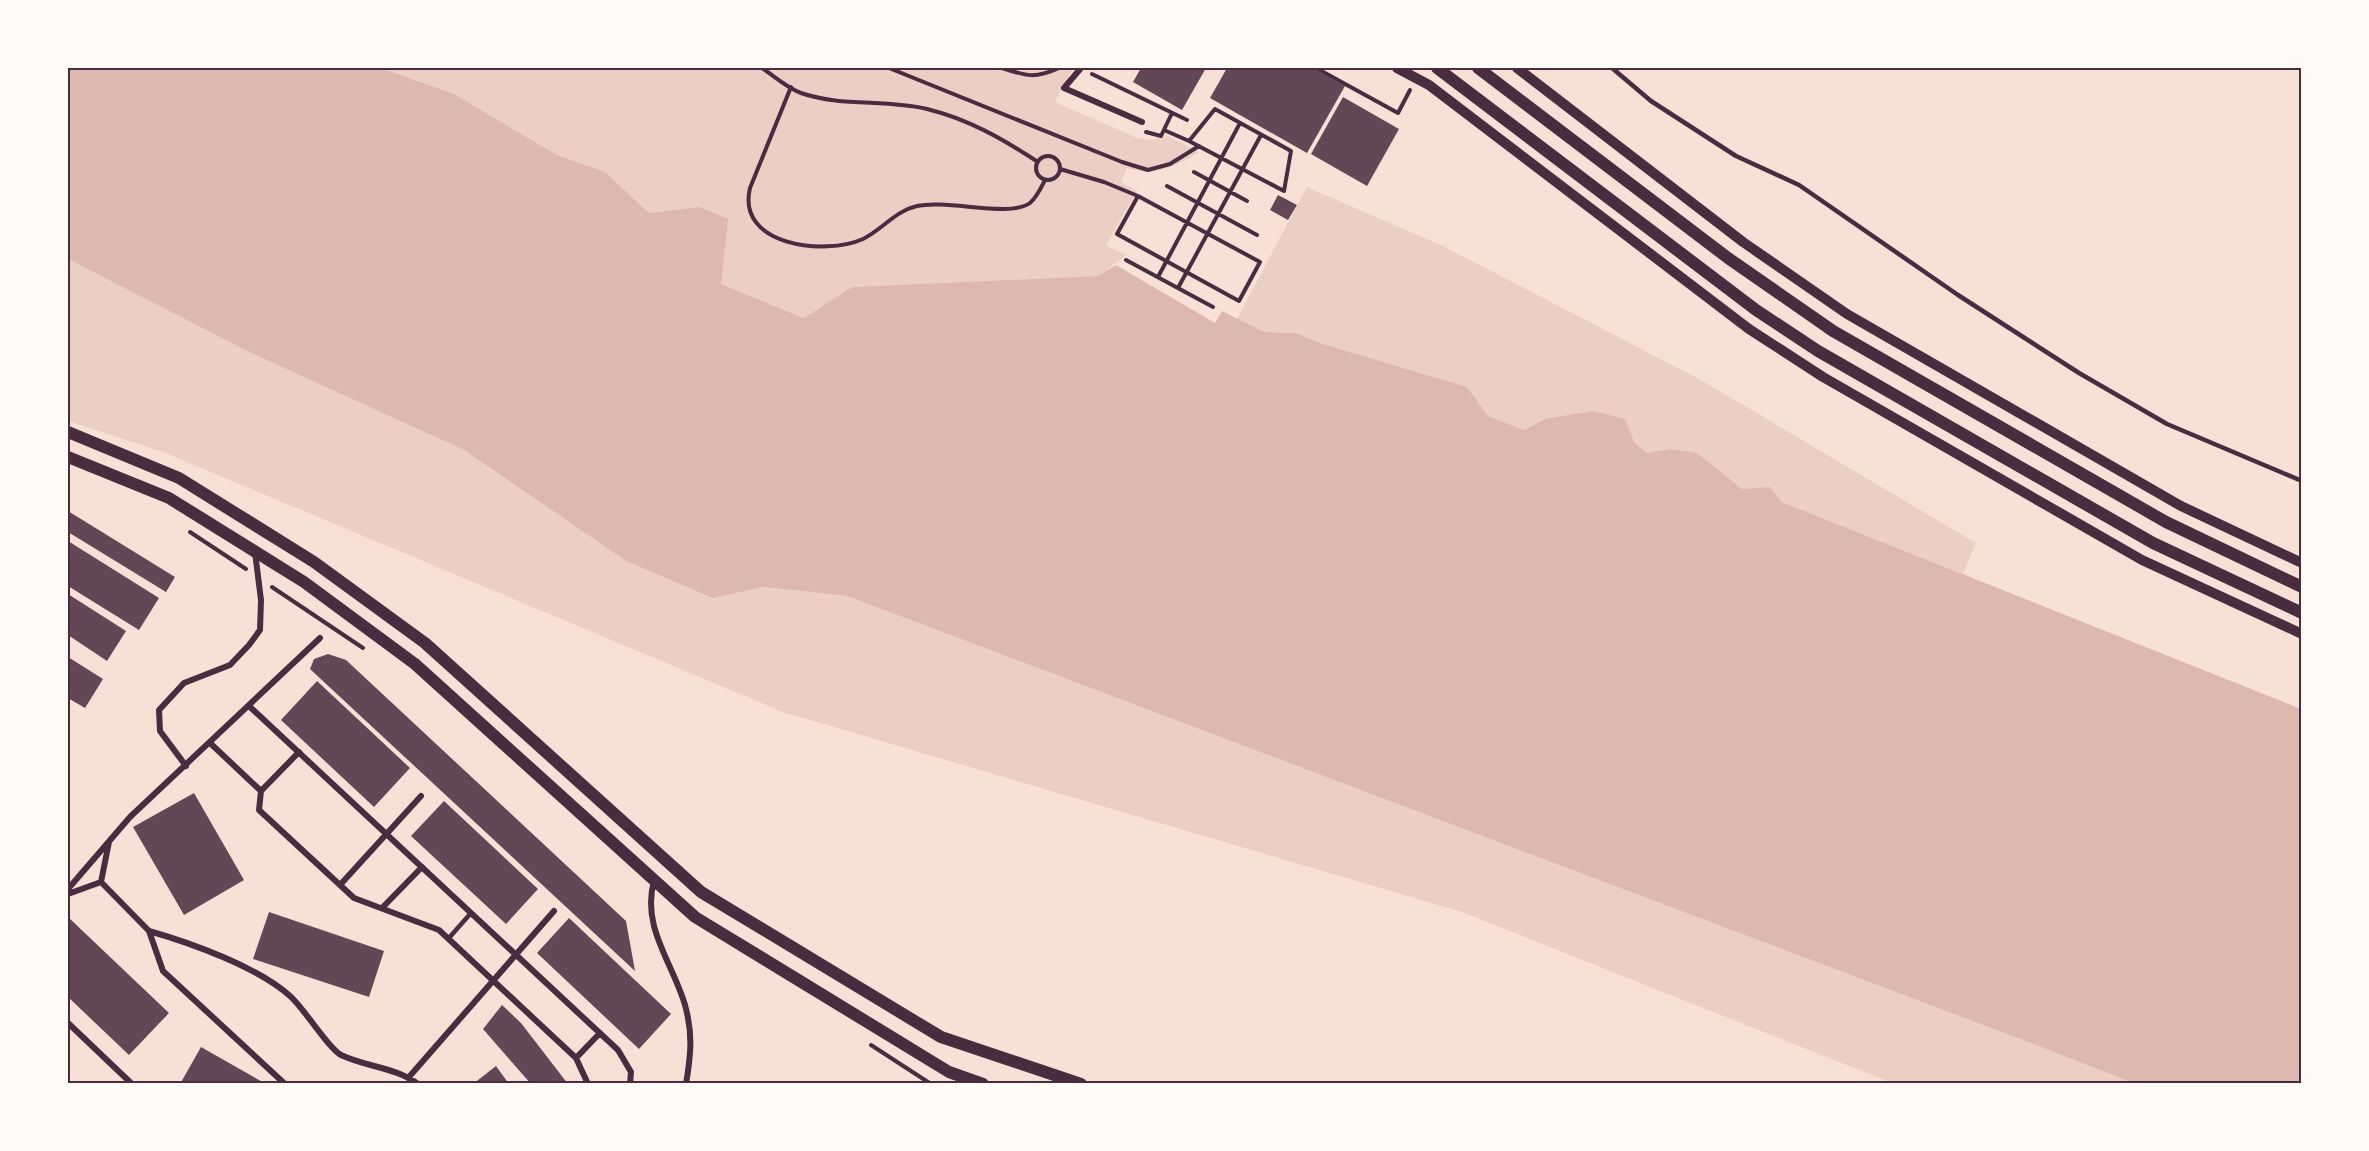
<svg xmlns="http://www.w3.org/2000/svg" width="2369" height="1151" font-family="Inter,sans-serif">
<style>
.green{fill:#ebcfc5}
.water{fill:#dcb8b0}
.building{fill:#644757}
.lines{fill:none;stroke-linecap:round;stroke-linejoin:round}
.path{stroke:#4a2c40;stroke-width:4}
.service{stroke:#4a2c40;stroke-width:4.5}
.minor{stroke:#4a2c40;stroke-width:6}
.tertiary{stroke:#4a2c40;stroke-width:10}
.secondary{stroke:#4a2c40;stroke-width:12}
.neatline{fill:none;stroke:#4a2c40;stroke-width:2}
</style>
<rect width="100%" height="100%" fill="#f7e1d7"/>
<path class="green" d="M367,68H1073L1055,102L1137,138L1152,140L1166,135L1199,152C1176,167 1155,177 1127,168L1121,182L1137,191L1106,245L1126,255L1099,276L852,287L805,318L721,284L699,207L649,213L605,172L557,155L454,94L387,70Z
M1307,187L1445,247L1701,380L1976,543L1963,574L1782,502L1770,487L1742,489L1670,449L1647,453L1634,442L1545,419L1524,430L1488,416L1467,387L1320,343L1296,333L1264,332L1237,319Z
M68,259L247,351L464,450L626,561L711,598L764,587L847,596L2036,1045L2133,1083H1892L1462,912L783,712L163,452L68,421Z"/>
<path class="water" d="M68,68H367L387,70L454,94L557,155L605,172L649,213L699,207L728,219L721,284L804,318L852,287L1098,276L1116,265L1215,323L1222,311L1264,332L1296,333L1320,343L1467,387L1488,416L1524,430L1545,419L1593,411L1625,419L1634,442L1647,453L1670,449L1697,453L1742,489L1770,487L1782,502L2301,709V1083H2133L2036,1045L847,596L764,587L712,598L626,561L464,450L247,351L68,259Z"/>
<path class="building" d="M1141,68H1206L1182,110L1133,82Z
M1227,68H1312L1345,86L1307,153L1210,98Z
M1343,97L1399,129L1367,186L1311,154Z
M1278,195L1297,205L1288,220L1270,210Z
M68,511L175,577L166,592L68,532Z
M68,541L159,598L139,630L68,586Z
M68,594L126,631L107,661L68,635Z
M328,654L346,660L626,921L635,971L310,669L314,659Z
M68,657L103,679L85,708L68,698Z
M317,681L410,768L374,807L281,720Z
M194,793L244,880L184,915L133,827Z
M444,801L538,889L506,924L411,836Z
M269,912L384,951L369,997L253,959Z
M68,917L169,1013L129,1055L68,997Z
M569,918L671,1014L639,1049L537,953Z
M502,1005L521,1023L568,1084H531L483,1029Z
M201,1047L266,1084H180Z
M496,1066L509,1084H473Z"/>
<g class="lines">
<path class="path" d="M762,68C774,76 787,88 801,93C841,107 886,99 927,109C968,119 1003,139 1038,162
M889,68L1122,162L1148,170L1170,164L1199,146
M1002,68C1026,76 1035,79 1059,68
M1316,68L1398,113L1410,90
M1092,74L1187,120
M791,87L750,188C736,246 825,256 863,239C883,229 895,211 917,206C947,199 1010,218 1030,203C1037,197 1041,188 1045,180
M1164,130L1189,141L1284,191L1291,151L1215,109L1189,141
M1146,132L1161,136L1172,113
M1036 168a12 12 0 1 1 24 0a12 12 0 1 1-24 0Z
M1060,169L1104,182L1138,196
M1194,172L1247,201
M1167,186L1257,235
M1138,196L1260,262L1239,301L1117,234Z
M1126,260L1213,307
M1158,277L1240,123
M1178,288L1261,135
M190,532L246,569
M272,587L363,648
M871,1045L931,1084"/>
<path class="service" d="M1612,68L1651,101L1736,156L1799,185L1958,295L2079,373L2167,424L2302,481
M448,939L471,913"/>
<path class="minor" d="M1081,68L1064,88L1142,122
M249,706L618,1050L631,1072L630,1084
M210,743L261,791L259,810L354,898L439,930L576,1058L588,1084
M186,766L160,731L159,710L184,683L230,665L249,645L260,630L261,600L255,552
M261,791L299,752
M654,881C641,927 673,963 685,1005C693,1034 691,1054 686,1084
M101,882L149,931L163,971L285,1084
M101,882L109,842
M340,885L421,796
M68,889L130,817L320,638
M68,894L101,882
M382,908L422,867
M149,931C191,943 258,967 290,996C304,1008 328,1048 341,1055C366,1067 395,1067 418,1084
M68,1023L132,1084
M576,1058L600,1033
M409,1077L554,911"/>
<path class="tertiary" d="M1397,68L1429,85L1749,329L1823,377L2142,560L2302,634
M1517,68L1743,242L1847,314L2181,506L2302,563"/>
<path class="secondary" d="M1437,68L1756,310L1818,351L2153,543L2302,613
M1478,68L1728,258L1833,331L2166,522L2302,587
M68,432L179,478L314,562L425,643L701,892L941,1037L1081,1084
M68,457L169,498L304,582L415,664L695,917L949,1072L983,1084"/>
</g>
<rect width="2369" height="1151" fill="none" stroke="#fffaf5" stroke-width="138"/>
<rect x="69" y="69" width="2231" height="1013" class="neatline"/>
</svg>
